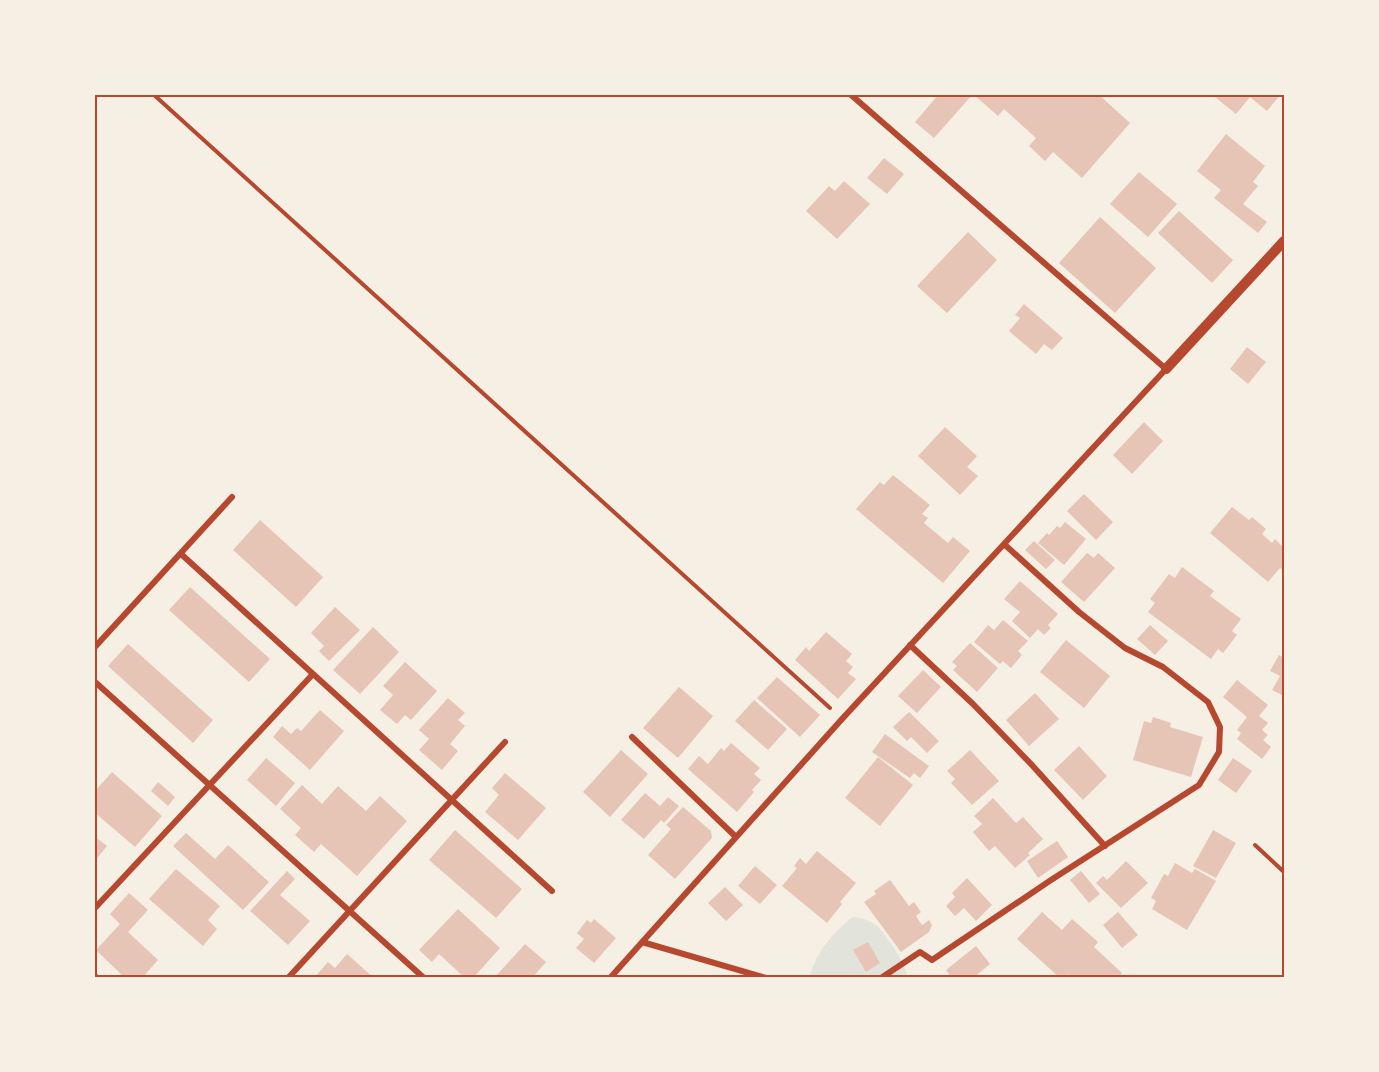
<svg xmlns="http://www.w3.org/2000/svg" width="1379" height="1072" font-family="'PT Sans',sans-serif">
<style>
.green{fill:#e2e4dc}
.building{fill:#e6c5b7}
.lines{fill:none;stroke-linecap:round;stroke-linejoin:round}
.path{stroke:#b5482f;stroke-width:4}
.minor{stroke:#b5482f;stroke-width:6}
.tertiary{stroke:#b5482f;stroke-width:10}
.neatline{fill:none;stroke:#b5482f;stroke-width:2}
</style>
<rect width="100%" height="100%" fill="#f6efe4"/>
<path class="green" d="M853,917C863,918 872,921 879,928C888,937 907,966 907,978H809C818,949 831,935 853,917Z"/>
<path class="building" d="M939,94H973L934,138L915,122Z
M973,94H1098L1130,123L1082,178L1053,152L1045,161L1029,146L1036,138L1004,109L998,116Z
M1217,94H1281L1267,111L1250,97L1236,114L1215,97Z
M1226,134L1265,166L1253,182L1258,186L1243,204L1267,222L1258,233L1214,198L1221,190L1197,171Z
M884,158L904,174L887,194L867,178Z
M1139,172L1177,204L1148,237L1110,204Z
M844,181L870,204L837,239L806,211L829,186L835,191Z
M1179,211L1233,260L1212,283L1158,233Z
M1100,217L1156,268L1115,313L1059,263Z
M968,232L997,260L947,313L917,286Z
M1024,304L1063,338L1052,350L1044,344L1036,354L1009,331L1020,318L1015,315Z
M1247,347L1266,362L1248,384L1230,369Z
M1144,422L1163,441L1132,474L1113,455Z
M945,427L977,456L967,467L978,476L960,495L918,456Z
M893,475L930,505L922,514L928,518L924,523L948,543L953,537L970,551L943,583L856,509L880,482L884,485Z
M1084,494L1113,522L1096,540L1067,511Z
M1232,507L1249,520L1252,517L1266,529L1262,534L1272,543L1275,539L1284,548V571L1280,568L1268,582L1210,533Z
M260,520L323,577L296,607L233,550Z
M1065,522L1086,539L1064,565L1038,543L1047,533L1049,535L1057,526L1060,528Z
M1034,541L1055,560L1046,569L1025,550Z
M1087,553L1094,558L1098,553L1115,568L1084,602L1061,582Z
M1182,567L1214,591L1210,596L1241,619L1232,631L1237,635L1223,653L1218,649L1211,659L1148,612L1155,603L1150,599L1169,574L1175,578Z
M1020,581L1058,614L1048,625L1051,628L1044,635L1038,629L1030,638L1012,621L1020,612L1004,599Z
M190,587L270,659L249,682L169,610Z
M335,607L360,630L329,661L319,651L324,646L311,633Z
M1003,620L1028,641L1018,651L1022,655L1011,668L1003,661L1000,664L974,642L988,625L994,630Z
M1150,625L1168,641L1155,655L1137,639Z
M373,627L399,652L360,694L333,670Z
M826,632L852,654L846,661L853,667L848,673L856,679L838,699L795,660L806,647L809,651Z
M1066,640L1110,676L1084,708L1040,672Z
M970,643L998,668L977,692L953,670L957,666L952,662Z
M128,644L213,720L193,743L108,666Z
M1279,655L1284,658V696L1272,690L1280,676L1270,671Z
M405,662L437,691L411,720L405,715L397,724L380,710L393,695L383,686Z
M923,670L941,687L917,713L898,696Z
M777,677L820,715L800,737L757,698Z
M1237,680L1268,705L1259,716L1268,723L1262,730L1268,735L1263,740L1271,747L1262,759L1237,739L1241,733L1237,730L1247,717L1223,697Z
M679,687L713,716L678,758L643,728Z
M1035,693L1059,719L1029,746L1006,720Z
M448,698L465,713L458,720L465,726L450,744L458,751L442,770L419,750L429,739L419,730Z
M754,700L787,729L768,750L735,721Z
M320,710L344,731L310,770L273,737L282,726L291,734L297,728L301,731Z
M909,712L939,741L927,753L911,737L907,741L893,727Z
M1153,717L1171,723L1170,727L1203,737L1191,777L1133,760L1144,721L1151,723Z
M885,734L929,766L920,778L914,773L910,778L872,752Z
M731,743L760,768L754,774L761,780L752,790L754,792L737,812L688,769L699,756L708,764L721,748L724,751Z
M1079,746L1107,776L1083,800L1054,770Z
M621,750L648,774L610,817L583,792Z
M970,750L999,781L972,805L951,783L955,779L947,771Z
M878,757L913,785L880,826L845,798Z
M266,758L295,783L276,806L247,780Z
M1233,758L1252,771L1236,793L1218,780Z
M112,772L162,816L135,847L94,812V792Z
M505,773L546,808L518,840L485,812L499,795L492,788Z
M158,782L175,797L168,806L151,791Z
M302,785L322,804L338,786L366,811L380,796L407,821L357,876L321,844L314,852L295,835L301,828L280,809Z
M645,793L660,806L668,797L679,806L664,823L661,820L644,839L621,820Z
M993,798L1016,823L1023,817L1043,839L1028,853L1030,855L1015,868L995,846L989,851L973,832L982,824L974,816Z
M683,807L711,831L712,838L675,879L648,855L671,829L666,825Z
M455,830L522,889L496,918L429,860Z
M1213,830L1236,843L1216,878L1193,866Z
M186,833L215,859L228,845L269,882L243,910L173,846Z
M94,836L107,846L94,862Z
M1057,841L1068,857L1038,878L1027,861Z
M817,851L856,883L840,902L842,904L827,923L782,886L797,868L794,866L800,858L806,864Z
M1126,861L1148,883L1121,908L1096,883L1103,876L1107,880Z
M1175,863L1192,873L1195,869L1216,881L1187,930L1152,909L1156,901L1151,898L1164,874L1168,876Z
M755,866L777,885L760,904L738,886Z
M176,869L220,906L208,920L217,929L203,946L149,899Z
M287,871L295,879L280,895L310,921L288,945L250,911Z
M1081,871L1100,894L1089,903L1070,880Z
M967,878L992,905L976,921L964,908L955,916L946,906L955,897L952,893Z
M890,880L909,906L914,902L921,912L916,916L922,925L929,920L932,925L929,932L901,952L864,902L876,894L874,891Z
M725,887L743,905L726,921L708,903Z
M129,893L148,910L128,932L158,960L142,978H125L96,950L120,924L110,914Z
M458,909L500,948L473,978H465L439,954L432,962L419,950Z
M1042,912L1062,930L1072,919L1098,942L1094,947L1122,973L1118,978H1071L1068,974L1065,978H1060L1017,939Z
M1118,912L1138,935L1122,948L1103,925Z
M594,919L616,938L594,963L576,948L584,939L577,933L587,920L591,923Z
M868,942L880,963L866,972L853,950Z
M525,944L546,962L532,978H494Z
M976,946L990,964L973,978H952L946,970Z
M347,954L374,978H314L328,962L335,968Z"/>
<g class="lines">
<path class="path" d="M153,94L830,708
M1255,845L1284,872"/>
<path class="minor" d="M181,554L552,891
M910,645L973,704L1031,764L1105,846
M94,648L232,497
M94,681L424,978
M632,737L736,837
M94,909L313,674
M642,942L766,978
M94,975L97,978
M288,978L505,742
M610,978L842,719L1166,369L850,94
M881,978L920,952L932,960L1051,880L1199,785L1219,752L1220,727L1208,702L1163,667L1125,648L1079,612L1004,544"/>
<path class="tertiary" d="M1166,369L1284,241"/>
</g>
<rect width="1379" height="1072" fill="none" stroke="#f6efe4" stroke-width="192"/>
<rect x="96" y="96" width="1187" height="880" class="neatline"/>
</svg>
